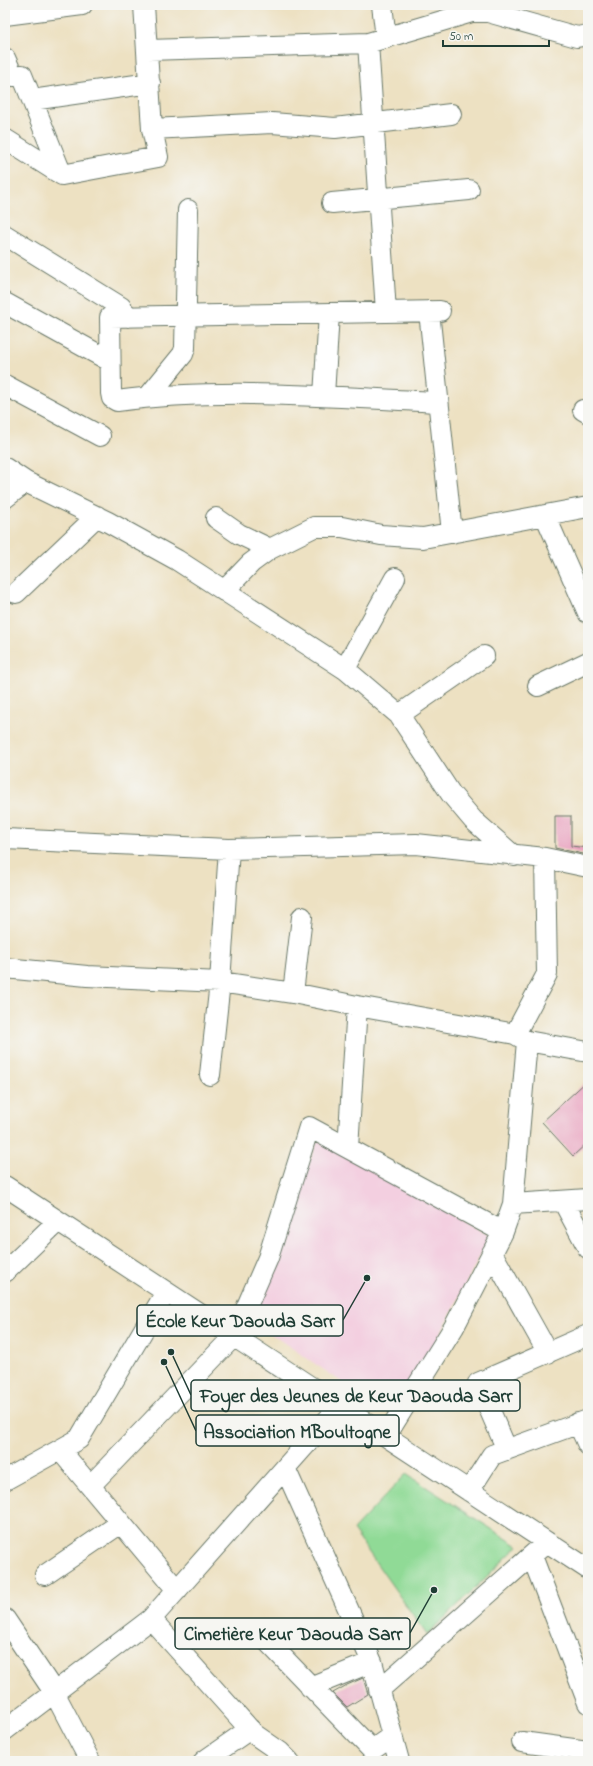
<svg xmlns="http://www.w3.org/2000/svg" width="593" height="1766" font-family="'Indie Flower',sans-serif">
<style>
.built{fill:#f3cfe0}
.green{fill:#90da96;stroke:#588c65}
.building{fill:#e9a3c0}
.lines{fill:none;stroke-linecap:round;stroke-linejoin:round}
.minor-casing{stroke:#677666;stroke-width:22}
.minor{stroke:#fff;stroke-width:20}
.leader{fill:none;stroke:#1f3d34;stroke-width:1.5}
.callout-dot{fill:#1f3d34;stroke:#f6f6f2;stroke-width:1.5}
.callout{fill:#f6f6f2;stroke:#1f3d34;stroke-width:1.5}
.callout-label{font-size:19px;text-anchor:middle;font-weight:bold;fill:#1f3d34}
</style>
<rect width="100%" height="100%" fill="#f6f6f2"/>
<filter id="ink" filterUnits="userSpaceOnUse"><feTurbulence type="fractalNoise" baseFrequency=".025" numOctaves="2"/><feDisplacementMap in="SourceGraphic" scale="8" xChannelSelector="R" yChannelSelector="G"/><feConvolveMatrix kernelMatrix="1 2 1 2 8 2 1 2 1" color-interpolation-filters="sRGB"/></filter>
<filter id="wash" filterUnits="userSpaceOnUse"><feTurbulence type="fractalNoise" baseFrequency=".012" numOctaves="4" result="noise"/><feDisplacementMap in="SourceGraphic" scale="16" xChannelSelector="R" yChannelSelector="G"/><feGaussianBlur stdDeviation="0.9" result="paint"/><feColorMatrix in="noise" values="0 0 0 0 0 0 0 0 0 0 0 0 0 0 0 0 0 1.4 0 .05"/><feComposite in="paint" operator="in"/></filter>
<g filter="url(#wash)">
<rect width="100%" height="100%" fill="#ede1c2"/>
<path class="built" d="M318,1140L490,1236L428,1358L392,1416L249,1319Z"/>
<path class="green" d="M406,1474L518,1546L427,1635L353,1530Z"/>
<g id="blocks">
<path class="building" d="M555,816H571V846L588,848V855L555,848Z
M588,1080V1142L573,1156L542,1122Z
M363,1678L368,1694L347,1707L333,1693L347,1685Z"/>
</g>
</g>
<g filter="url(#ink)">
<use href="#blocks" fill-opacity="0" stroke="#677666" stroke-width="1"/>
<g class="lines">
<g class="minor-casing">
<path id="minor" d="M382,5L386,38
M5,15L82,5
M368,43L386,312
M148,50L368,43L472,12H488L577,37L588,35
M5,58L13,76
M13,76L22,75L62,175
M32,100L150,83
M152,129L272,123L335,128L451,114
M5,139L62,175L158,157L152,129L144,5
M332,203L469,190
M5,235L121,307L128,317
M5,303L110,361
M429,311L452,533
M5,385L100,436
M324,396L329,313
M148,397L183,354L185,348L188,210
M438,402C331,397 224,387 117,401L112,398L111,393L110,317L440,311
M583,410L588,413
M5,468L26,482L108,522L177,560L345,669L399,715L451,794L473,820L514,856
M5,498L26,482
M545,515L588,613
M216,518L239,534L270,549L314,527H342L381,535L423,538L588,507
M224,591L251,563L270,549
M16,593L97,516
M345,669L395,578
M538,686L588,662
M399,715L484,656
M5,839L229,849L416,844L545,858L588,867
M5,968L87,976L220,982L293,993L357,1006L515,1034L527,1041L588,1052
M293,993L302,917
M515,1034L547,974L545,858
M210,1075L220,982L229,849
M348,1148L357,1006
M5,1186L588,1569
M563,1201L588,1248
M513,1204L588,1199
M492,1253L548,1353
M5,1272L58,1221
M578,1423L588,1445
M386,1436L454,1327L503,1232L513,1204L527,1041
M60,1450L177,1590
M507,1450L478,1383L588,1335
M285,1468L372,1662L399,1761
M5,1480L79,1439L166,1292
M90,1486L234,1336L268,1258L309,1127L503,1232
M469,1491L492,1455L588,1420
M532,1556L588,1703
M45,1575L121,1523
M5,1619L54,1692L90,1761
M151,1619L254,1734L280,1752L289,1761
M268,1642L372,1750L392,1736
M310,1687L372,1662
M379,1690L547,1542
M5,1730L151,1619L340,1406
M522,1742L588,1751
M204,1761L250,1729"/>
</g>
<use href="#minor" class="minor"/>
</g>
</g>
<path class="leader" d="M367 1278L343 1320M171 1352L191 1395M164 1362L196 1431M434 1590L410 1633"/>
<g class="callout-dot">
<circle cx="367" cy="1278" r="4"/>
<circle cx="171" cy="1352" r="4"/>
<circle cx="164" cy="1362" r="4"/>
<circle cx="434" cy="1590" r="4"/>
</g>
<g class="callout">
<rect x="137" y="1305" width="206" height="31" rx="4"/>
<rect x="191" y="1380" width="329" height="31" rx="4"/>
<rect x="196" y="1415" width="203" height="31" rx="4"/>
<rect x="175" y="1618" width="235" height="31" rx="4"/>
</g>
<g class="callout-label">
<text x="240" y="1327">École Keur Daouda Sarr</text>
<text x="356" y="1402">Foyer des Jeunes de Keur Daouda Sarr</text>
<text x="297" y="1438">Association MBoultogne</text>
<text x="293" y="1640">Cimetière Keur Daouda Sarr</text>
</g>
<rect width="593" height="1766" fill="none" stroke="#f6f6f2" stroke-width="20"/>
<path d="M443 40v6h106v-6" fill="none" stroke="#1f3d34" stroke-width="2"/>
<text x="449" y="40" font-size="12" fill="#1f3d34" stroke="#f6f6f2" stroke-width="3" paint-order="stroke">50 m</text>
</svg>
